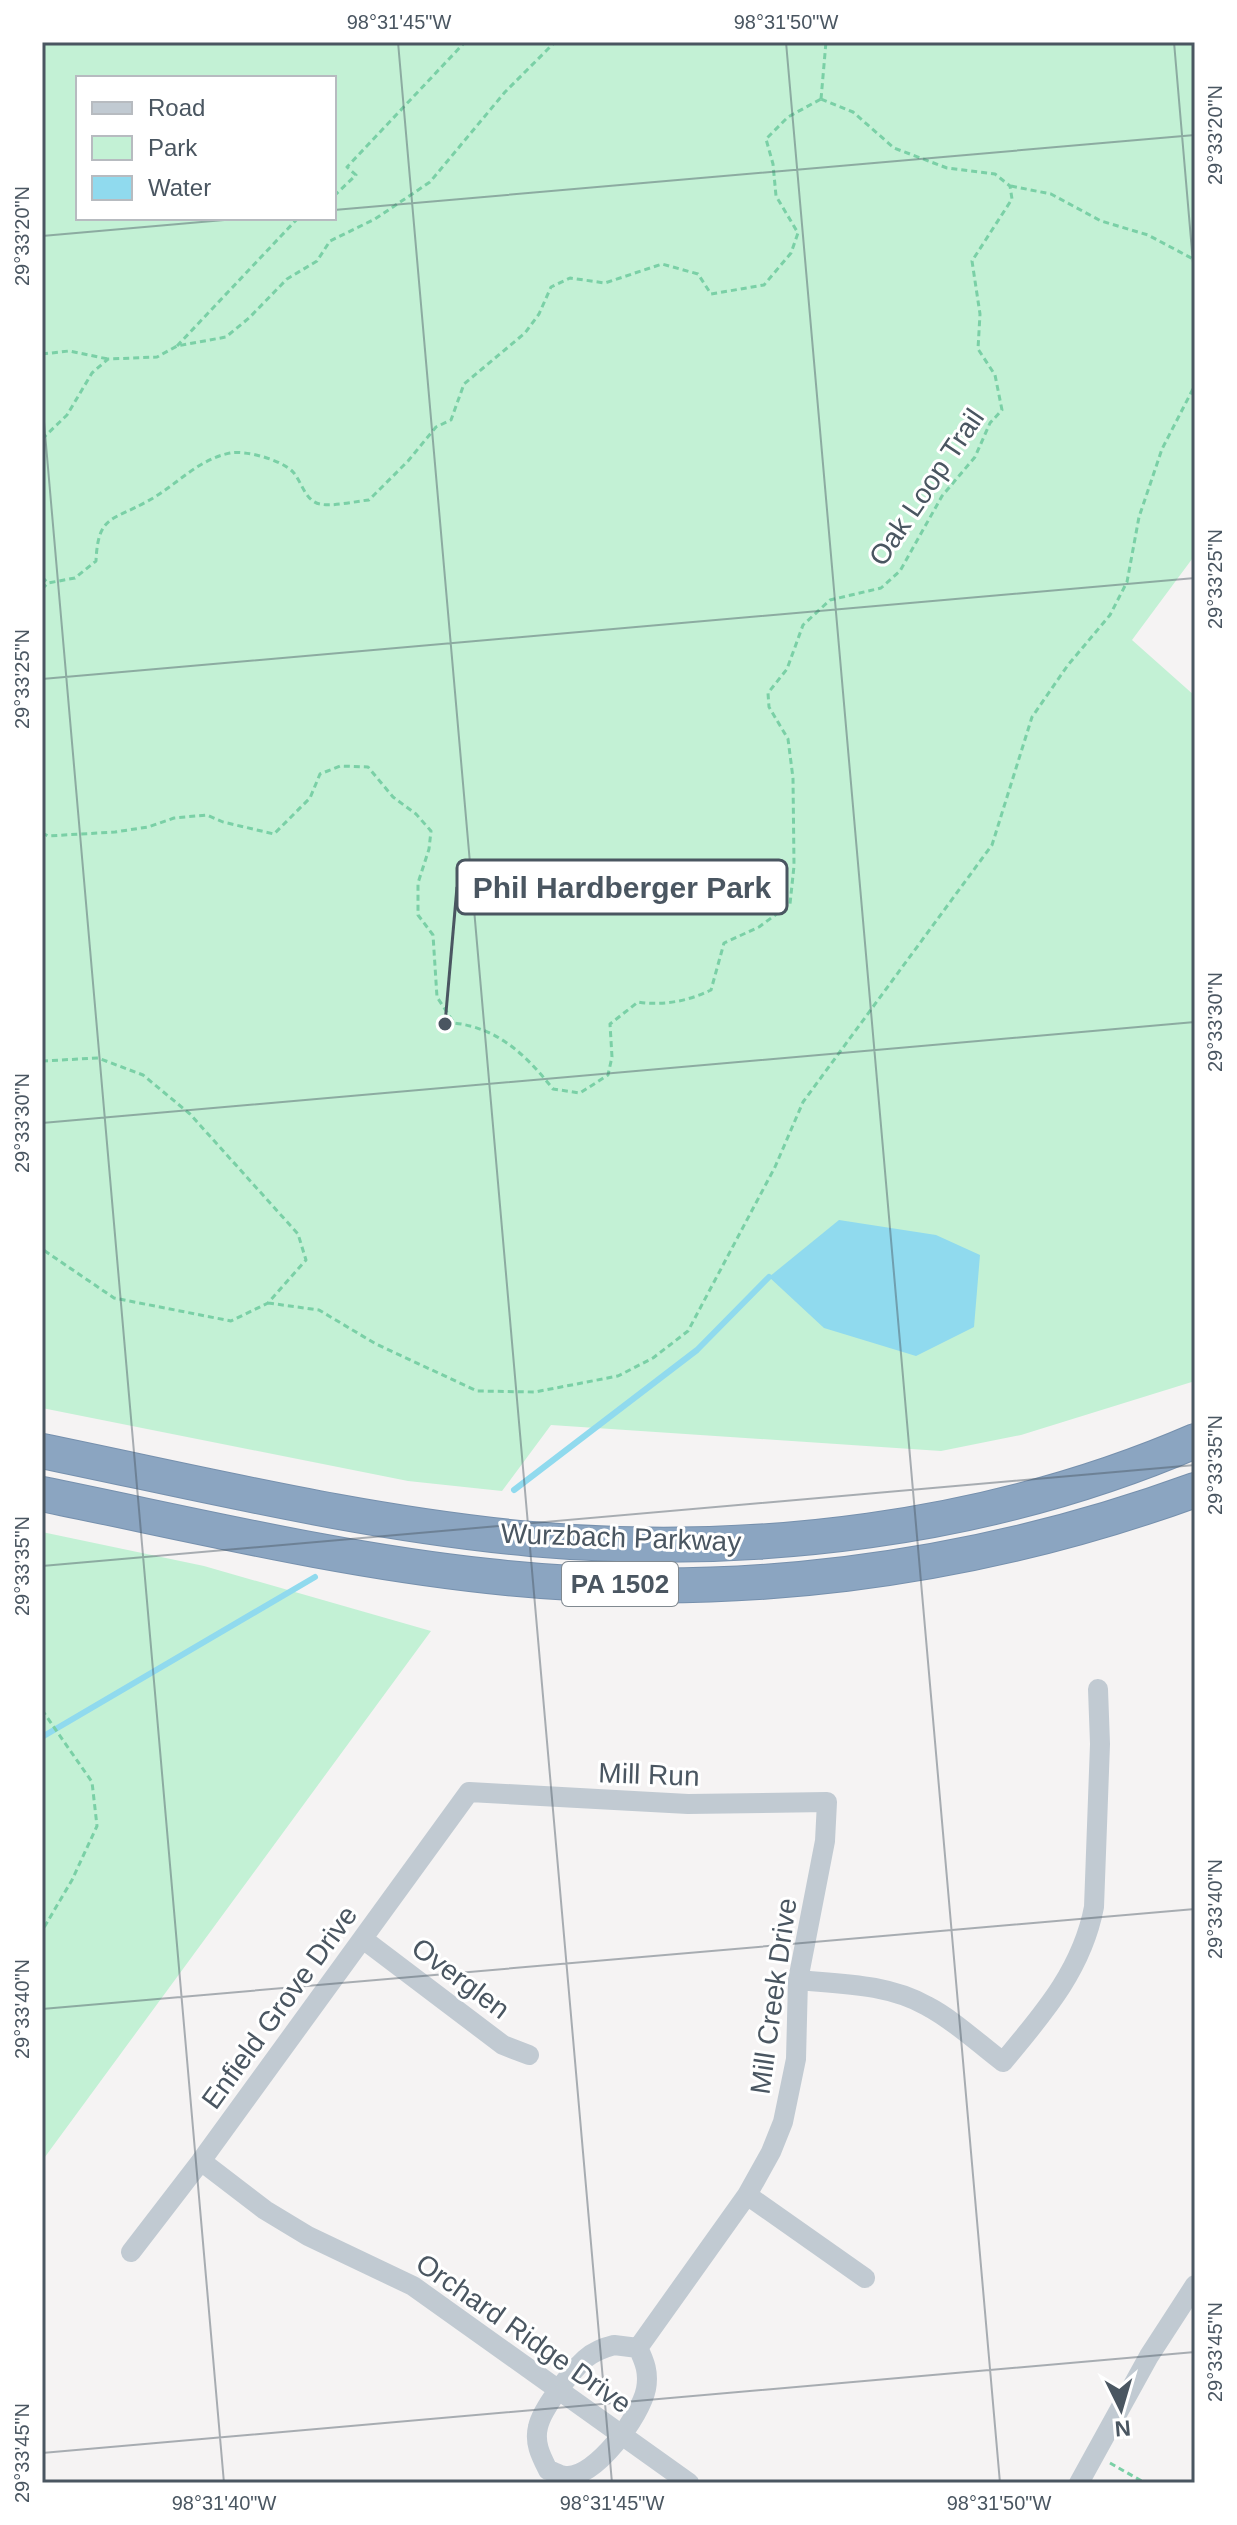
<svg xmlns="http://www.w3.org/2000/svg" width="1237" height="2525" font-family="Helvetica,sans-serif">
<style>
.green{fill:#c3f1d5;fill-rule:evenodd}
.water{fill:#90daee}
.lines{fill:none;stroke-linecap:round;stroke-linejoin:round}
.stream{stroke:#90daee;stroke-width:6}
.motorway-casing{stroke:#7690ad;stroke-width:36}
.path{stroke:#7ad0a6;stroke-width:3;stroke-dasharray:6 4;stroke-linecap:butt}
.minor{stroke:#c1cad2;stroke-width:20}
.motorway{stroke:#8ba5c1;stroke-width:34}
.ticks{fill:none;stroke:#4a5661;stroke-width:2;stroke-opacity:0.45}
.labels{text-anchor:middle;stroke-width:6;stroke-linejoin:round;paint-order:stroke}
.shield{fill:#fff;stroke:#808990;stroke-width:2}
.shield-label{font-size:26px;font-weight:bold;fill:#4a5661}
.street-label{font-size:28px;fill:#4a5661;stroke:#fff}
.leader{fill:none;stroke:#4a5661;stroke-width:3}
.callout-dot{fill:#4a5661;stroke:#fff;stroke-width:3}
.callout{fill:#fff;stroke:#4a5661;stroke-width:3}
.callout-label{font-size:30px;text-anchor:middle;font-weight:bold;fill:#4a5661}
.neatline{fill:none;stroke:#4a5661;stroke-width:3}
.ticks-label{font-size:20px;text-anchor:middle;fill:#4a5661}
</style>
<rect width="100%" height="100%" fill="#f5f3f3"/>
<path class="green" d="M42,42H1195V555L1132,640L1195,696V1381L1021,1435L941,1451L551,1425L502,1491L408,1481L42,1408ZM78,78H334V218H78Z
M42,1532L204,1566L431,1631L42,2161Z"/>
<path class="water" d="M839,1220L936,1235L980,1255L974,1327L916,1356L824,1328L769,1277Z"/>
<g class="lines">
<path class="stream" d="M514,1490L697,1350L769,1277
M42,1737L315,1577"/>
<g class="motorway-casing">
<path id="motorway" d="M42,1451C203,1484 366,1524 531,1539C753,1558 989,1530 1195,1441
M42,1494C190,1524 338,1560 488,1576C726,1603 970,1572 1195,1490"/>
</g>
<path class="path" d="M821,99L826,42
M1011,186L1051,194L1101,221L1148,235L1195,260
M334,196L356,175L347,167L465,42
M177,346L298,218
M42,354L69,351L108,359
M42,439L67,415L92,373L108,359L157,357L177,346L226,337L249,318L287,279L317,261L330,241L375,219L430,182L505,92L555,42
M42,577L48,583
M42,589L48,583L75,578L96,561C98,515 112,521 146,502C175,487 196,460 230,453C246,450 282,460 293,472C302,482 305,501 320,504C332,507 357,501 369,500L408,461L436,427L451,420L464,384L525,333L539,314L551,287L570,278L605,283L662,264L698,274L711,294L764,285L791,253L798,233L776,196L773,164L766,139L788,117L821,99
M42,833L48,836L115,832L148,827L174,818L207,815L223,822L274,834L310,798L320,774L340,766L368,767L393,797L416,814L431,831L429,849L418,883V915L433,935L437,997L454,1023C498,1028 526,1055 553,1089L580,1093L608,1075L612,1057L610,1024L638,1002C662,1006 689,1001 711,990L724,943L759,927L790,904L794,866L793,778L788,739L769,707L768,693L787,669L803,625L830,600L881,588L900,571L942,496L975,457L990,423L1002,410L995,375L978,349L980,314L972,261L1012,199L1010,186L995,174L947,168L894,148L853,112L821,99
M42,1061L98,1058L143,1075L190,1114L298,1234L306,1260L268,1303L231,1321L114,1298L42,1249
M268,1303L319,1310L376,1344L477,1391L535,1392L618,1376L653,1358L688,1331L775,1167L803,1102L992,845L1032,717L1068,665L1110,615L1127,582L1139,517L1162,449L1195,385
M42,1710L92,1782L97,1826L72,1880L42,1931
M1110,2463L1145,2483"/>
<path class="minor" d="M363,1939L503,2045L529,2055
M798,1980C842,1984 888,1984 927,2006C954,2020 979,2044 1003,2062C1043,2014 1082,1970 1094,1907L1100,1744L1098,1689
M201,2161L265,2210L308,2236L413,2286L689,2483
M747,2195L865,2278
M131,2252L201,2161L469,1792L688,1804L827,1802L825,1841L798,1980L796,2059L783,2122L771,2152L747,2195L638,2348
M614,2345L638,2348C645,2362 649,2373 646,2389C641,2415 596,2478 566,2476C560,2476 553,2471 548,2470C541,2456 534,2443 538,2427C542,2408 571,2372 585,2359C594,2351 603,2348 614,2345Z
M1079,2483L1149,2356L1195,2285"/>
<use href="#motorway" class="motorway"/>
</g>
<path class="ticks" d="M398,42L612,2483M786,42L1000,2483M1174,42L1195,286M334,210L1195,135M42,236L247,218M42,399L224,2483M42,679L1195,578M42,1123L1195,1022M42,1566L1195,1465M42,2009L1195,1909M42,2453L1195,2352"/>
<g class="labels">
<rect class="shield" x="562" y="1562" width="116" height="44" rx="6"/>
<g class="shield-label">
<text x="620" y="1593">PA 1502</text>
</g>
<g class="street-label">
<text transform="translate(926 487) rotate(-56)" y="10">Oak Loop Trail</text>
<text transform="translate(621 1537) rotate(2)" y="10">Wurzbach Parkway</text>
<text transform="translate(649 1774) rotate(2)" y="10">Mill Run</text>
<text transform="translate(461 1978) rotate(37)" y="10">Overglen</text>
<text transform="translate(773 1996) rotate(-82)" y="10">Mill Creek Drive</text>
<text transform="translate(279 2007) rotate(-54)" y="10">Enfield Grove Drive</text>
<text transform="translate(524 2333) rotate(35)" y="10">Orchard Ridge Drive</text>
</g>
</g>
<path class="leader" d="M445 1024L457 887"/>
<circle class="callout-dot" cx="445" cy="1024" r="8"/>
<rect class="callout" x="457" y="860" width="330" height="54" rx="8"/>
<g class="callout-label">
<text x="622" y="898">Phil Hardberger Park</text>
</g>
<rect width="1237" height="2525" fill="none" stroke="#ffffff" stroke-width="88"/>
<rect x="76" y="76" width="260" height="144" fill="#ffffff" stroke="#b7bbc0" stroke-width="2"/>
<rect x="92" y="102" width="40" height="12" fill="#c1cad2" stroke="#b7bbc0" stroke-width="2"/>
<text x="148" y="116" font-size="24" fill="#4a5661">Road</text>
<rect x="92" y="136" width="40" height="24" fill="#c3f1d5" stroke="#b7bbc0" stroke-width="2"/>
<text x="148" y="156" font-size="24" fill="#4a5661">Park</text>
<rect x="92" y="176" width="40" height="24" fill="#90daee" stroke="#b7bbc0" stroke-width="2"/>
<text x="148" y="196" font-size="24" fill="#4a5661">Water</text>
<g transform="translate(1121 2409) rotate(175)" stroke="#ffffff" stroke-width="6" paint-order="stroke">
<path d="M0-6L14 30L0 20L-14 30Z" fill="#4a5661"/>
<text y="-12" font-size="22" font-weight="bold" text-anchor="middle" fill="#4a5661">N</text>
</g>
<rect x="44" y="44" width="1149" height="2437" class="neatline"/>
<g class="ticks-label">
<text x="399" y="29">98°31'45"W</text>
<text x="786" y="29">98°31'50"W</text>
<text transform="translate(1215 135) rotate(-90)" y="7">29°33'20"N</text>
<text transform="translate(22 236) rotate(-90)" y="7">29°33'20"N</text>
<text transform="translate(1215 579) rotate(-90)" y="7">29°33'25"N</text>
<text transform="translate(22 679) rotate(-90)" y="7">29°33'25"N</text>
<text transform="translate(1215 1022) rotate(-90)" y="7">29°33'30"N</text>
<text transform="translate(22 1123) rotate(-90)" y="7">29°33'30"N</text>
<text transform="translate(1215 1465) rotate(-90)" y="7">29°33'35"N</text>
<text transform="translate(22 1566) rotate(-90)" y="7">29°33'35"N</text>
<text transform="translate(1215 1909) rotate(-90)" y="7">29°33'40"N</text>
<text transform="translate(22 2009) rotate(-90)" y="7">29°33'40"N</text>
<text transform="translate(1215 2352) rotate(-90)" y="7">29°33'45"N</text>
<text transform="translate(22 2453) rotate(-90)" y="7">29°33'45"N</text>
<text x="224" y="2510">98°31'40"W</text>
<text x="612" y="2510">98°31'45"W</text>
<text x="999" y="2510">98°31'50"W</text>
</g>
</svg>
